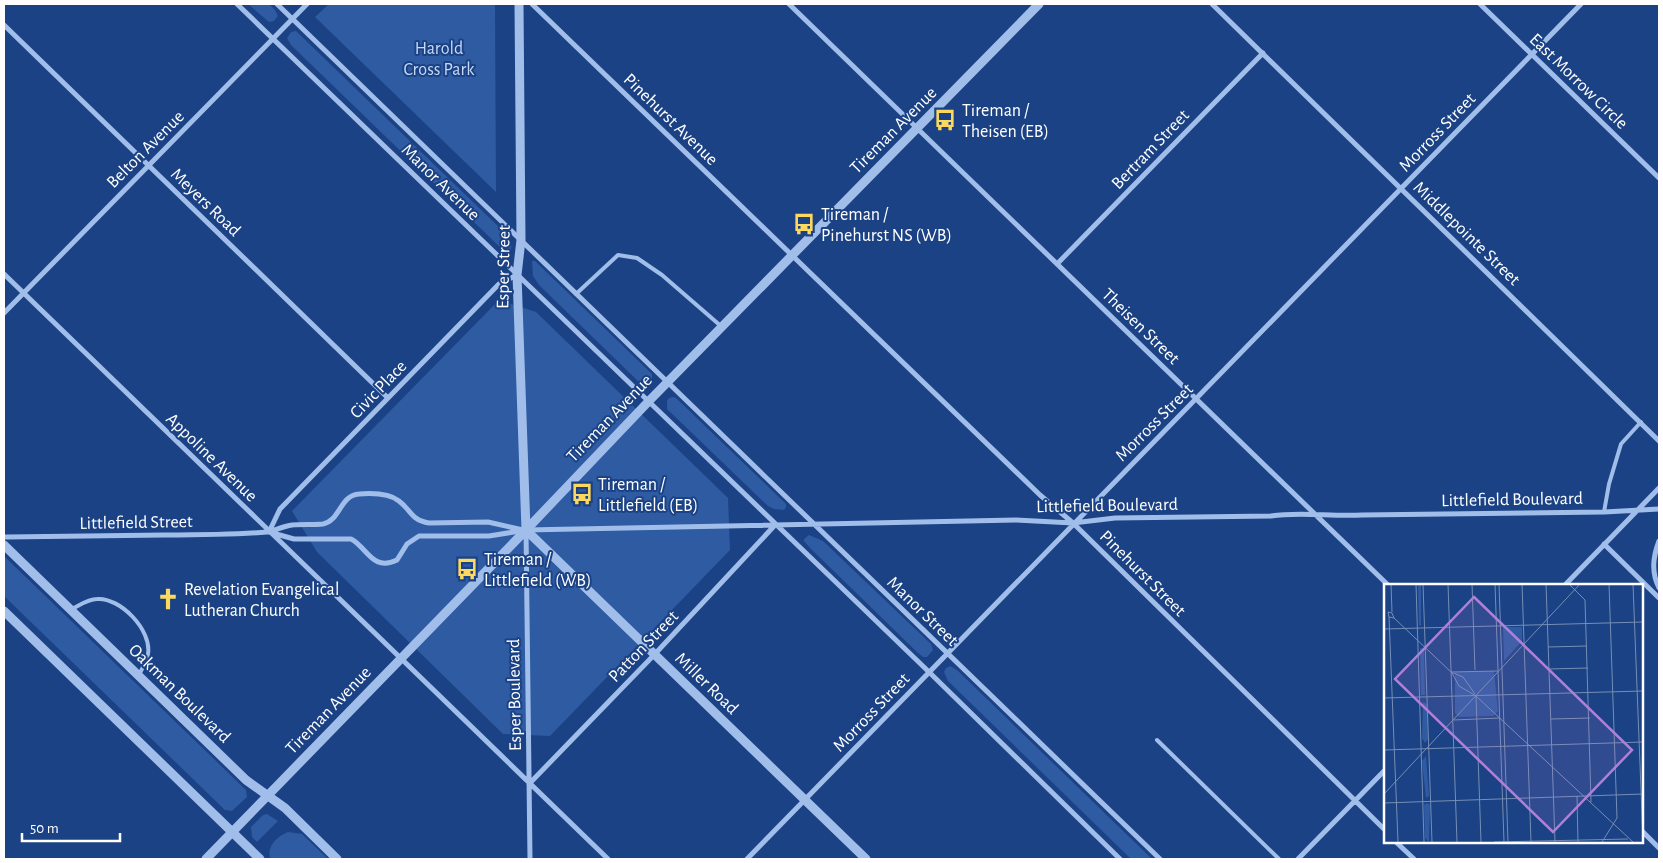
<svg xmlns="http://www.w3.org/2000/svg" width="1663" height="863" font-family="'Alegreya Sans',sans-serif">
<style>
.green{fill:#2e5ba2}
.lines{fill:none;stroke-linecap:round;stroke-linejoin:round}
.service{stroke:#a1beeb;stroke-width:4}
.minor{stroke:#a1beeb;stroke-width:5}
.tertiary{stroke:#a1beeb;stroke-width:9}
.labels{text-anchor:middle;stroke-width:4;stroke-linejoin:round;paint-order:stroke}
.park-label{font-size:18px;fill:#c6d9f8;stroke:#1b4284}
.street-label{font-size:18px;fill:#fff;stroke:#1b4284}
.poi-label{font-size:18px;fill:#fff;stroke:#1b4284;text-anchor:start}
.inset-road{fill:none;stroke:#768eb5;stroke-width:1}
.view{fill:#b080d9;fill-opacity:0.15;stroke:#b080d9;stroke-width:2.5}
.inset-edge{fill:none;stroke:#fff;stroke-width:2.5}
</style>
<rect width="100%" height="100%" fill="#1b4284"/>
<path class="green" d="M248,4H269L275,10L278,16L274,21L269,22Z
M329,4H495L496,192L315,17Z
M296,31L504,232L511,242V256L507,254L291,45L287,38L291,32Z
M532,261H535L652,374V380L648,384L640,383L539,285L533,276Z
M499,300L536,312L728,498L730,550L550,736L503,734L317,552L292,511Z
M673,397L676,398L786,504V507L784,510L774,509L768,506L667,409V401L669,398Z
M809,535L823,541L931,644L933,650L927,657H923L917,652L811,549L804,541V539Z
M4,556L246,790L247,797L232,811L225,810L4,596Z
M950,666L957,670L1152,859H1131L948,681L944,672L946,668Z
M267,814L278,821L257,842L252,837L251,827L263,815Z
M288,832L302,834L328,859H270C267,846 276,837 288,832Z"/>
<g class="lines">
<path class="service" d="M576,294L618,255L637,258L662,275L722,327
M1604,512L1609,484L1621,444L1641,422
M72,609C80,605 88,599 97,599C120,597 152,630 148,654C147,660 142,669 139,675
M1157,740L1279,859"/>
<path class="minor" d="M237,4L929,672L1120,859
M277,4L1160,859
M532,4L1040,495L1073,523L1386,831
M789,4L1389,586
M1212,4L1659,441
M1480,4L1659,178
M4,25L388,398
M1057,264L1263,53
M4,274L608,859
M4,313L307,4
M526,530L530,859
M269,532L294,539H351C367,547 372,572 397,560L407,544L419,536H489L526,530L1016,520L1073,523L1115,518L1271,516C1301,511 1331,517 1362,515L1604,512L1659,509
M269,532L280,509L499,284L517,275
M4,537C57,536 110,536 164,535C198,535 233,535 267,532C275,531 283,526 292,525C302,524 313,525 323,524C340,521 340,495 359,494C372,493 389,493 399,501C412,511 411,520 429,523L488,522L523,530
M1659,541C1653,557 1651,572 1659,588
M1604,544L1659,598
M1564,586L1659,488
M529,784L654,655L775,525
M1642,831L1659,848
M1396,842L1414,859
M747,859L1581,4
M1298,859L1386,769"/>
<path class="tertiary" d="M519,4L521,240L517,275L526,530
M526,530L866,859
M4,545L246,780L285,808L337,859
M4,611L260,859
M206,859L526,530L648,402L1039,4"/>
</g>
<defs>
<g id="bus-bare" transform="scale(1.725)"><path d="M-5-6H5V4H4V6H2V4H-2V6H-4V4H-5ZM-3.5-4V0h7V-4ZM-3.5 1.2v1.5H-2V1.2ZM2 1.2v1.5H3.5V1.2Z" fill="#fcd95e" stroke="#1b4284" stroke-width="2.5" paint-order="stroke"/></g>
<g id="church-bare" transform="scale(1.725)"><path d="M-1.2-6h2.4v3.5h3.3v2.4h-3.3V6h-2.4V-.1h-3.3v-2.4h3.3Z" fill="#fcd95e" stroke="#1b4284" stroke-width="2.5" paint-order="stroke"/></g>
</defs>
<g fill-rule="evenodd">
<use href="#bus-bare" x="945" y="120"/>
<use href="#bus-bare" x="804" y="224"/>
<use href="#bus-bare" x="582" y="494"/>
<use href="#bus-bare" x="467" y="569"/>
<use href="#church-bare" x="168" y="599"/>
</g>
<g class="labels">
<g class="park-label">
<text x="439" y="54">Harold<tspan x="439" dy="21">Cross Park</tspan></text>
</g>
<g class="street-label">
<text transform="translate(1579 81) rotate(44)" y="6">East Morrow Circle</text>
<text transform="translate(671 119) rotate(44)" y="6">Pinehurst Avenue</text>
<text transform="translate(893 130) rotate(-45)" y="6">Tireman Avenue</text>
<text transform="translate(1437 132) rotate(-46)" y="6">Morross Street</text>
<text transform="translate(145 149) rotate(-45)" y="6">Belton Avenue</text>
<text transform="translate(1150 149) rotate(-46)" y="6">Bertram Street</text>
<text transform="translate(441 182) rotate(44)" y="6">Manor Avenue</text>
<text transform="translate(206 202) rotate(44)" y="6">Meyers Road</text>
<text transform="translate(1467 233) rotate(44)" y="6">Middlepointe Street</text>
<text transform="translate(503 267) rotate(-89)" y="6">Esper Street</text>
<text transform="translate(1141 326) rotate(44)" y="6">Theisen Street</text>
<text transform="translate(378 389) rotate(-46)" y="6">Civic Place</text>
<text transform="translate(609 418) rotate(-46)" y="6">Tireman Avenue</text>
<text transform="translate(1154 422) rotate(-45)" y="6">Morross Street</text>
<text transform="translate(212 457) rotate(44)" y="6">Appoline Avenue</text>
<text transform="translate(1512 499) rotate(-1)" y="6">Littlefield Boulevard</text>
<text transform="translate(1107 505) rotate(-1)" y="6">Littlefield Boulevard</text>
<text transform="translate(136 522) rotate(-1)" y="6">Littlefield Street</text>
<text transform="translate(1143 573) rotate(45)" y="6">Pinehurst Street</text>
<text transform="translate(923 611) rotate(44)" y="6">Manor Street</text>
<text transform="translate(643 646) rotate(-46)" y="6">Patton Street</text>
<text transform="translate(707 683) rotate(44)" y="6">Miller Road</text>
<text transform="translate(180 693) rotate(44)" y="6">Oakman Boulevard</text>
<text transform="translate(514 695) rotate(-91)" y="6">Esper Boulevard</text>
<text transform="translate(328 710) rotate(-46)" y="6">Tireman Avenue</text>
<text transform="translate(871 712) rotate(-46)" y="6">Morross Street</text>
</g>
<g class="poi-label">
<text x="962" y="116">Tireman /<tspan x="962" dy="21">Theisen (EB)</tspan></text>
<text x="821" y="220">Tireman /<tspan x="821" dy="21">Pinehurst NS (WB)</tspan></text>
<text x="598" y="490">Tireman /<tspan x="598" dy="21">Littlefield (EB)</tspan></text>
<text x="484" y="565">Tireman /<tspan x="484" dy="21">Littlefield (WB)</tspan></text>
<text x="184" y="595">Revelation Evangelical<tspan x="184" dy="21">Lutheran Church</tspan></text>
</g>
</g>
<g transform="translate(1384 584)">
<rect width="259" height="259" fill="#1b4284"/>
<path d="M34,0H37V42L35,41ZM119,43H138V57L120,77ZM36,64L40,65L41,111H37ZM110,87L114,127L109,132L75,133L71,129V88ZM39,118L43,120L44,155L41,159L38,154ZM42,172L45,212L42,214L38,177ZM43,219L46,221L45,258L41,254L40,221Z" fill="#2e5ba2"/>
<path class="inset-road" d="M7,0L8,28M32,0L40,258M39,0L48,258M64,0L73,258M88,0L91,86M111,0L120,258M115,0L124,258M138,0L147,258M162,0L171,258M185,0L201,16L207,218M249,0L259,258M5,33L14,258M10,34L8,29L4,28L5,33L10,34L67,88L79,93L91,110M0,45L259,38M164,63L203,62M165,85L204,84M67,88L114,87M68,89L75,102L92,112L249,258M92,112L97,258M0,114L259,107M167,135L206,134M70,136L116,134M0,166L259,158M0,210L196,0M193,212L194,258M0,219L259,210M110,258L244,255M218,258L233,234L225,0"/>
<path class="view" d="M90,13L248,166L169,248L11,95Z"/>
<rect width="259" height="259" class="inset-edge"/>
</g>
<rect width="1663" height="863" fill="none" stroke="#ffffff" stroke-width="10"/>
<path d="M22 833v8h98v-8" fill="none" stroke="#ffffff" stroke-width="2.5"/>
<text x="30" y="833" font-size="15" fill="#ffffff" stroke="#1b4284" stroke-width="4" paint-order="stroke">50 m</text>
</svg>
